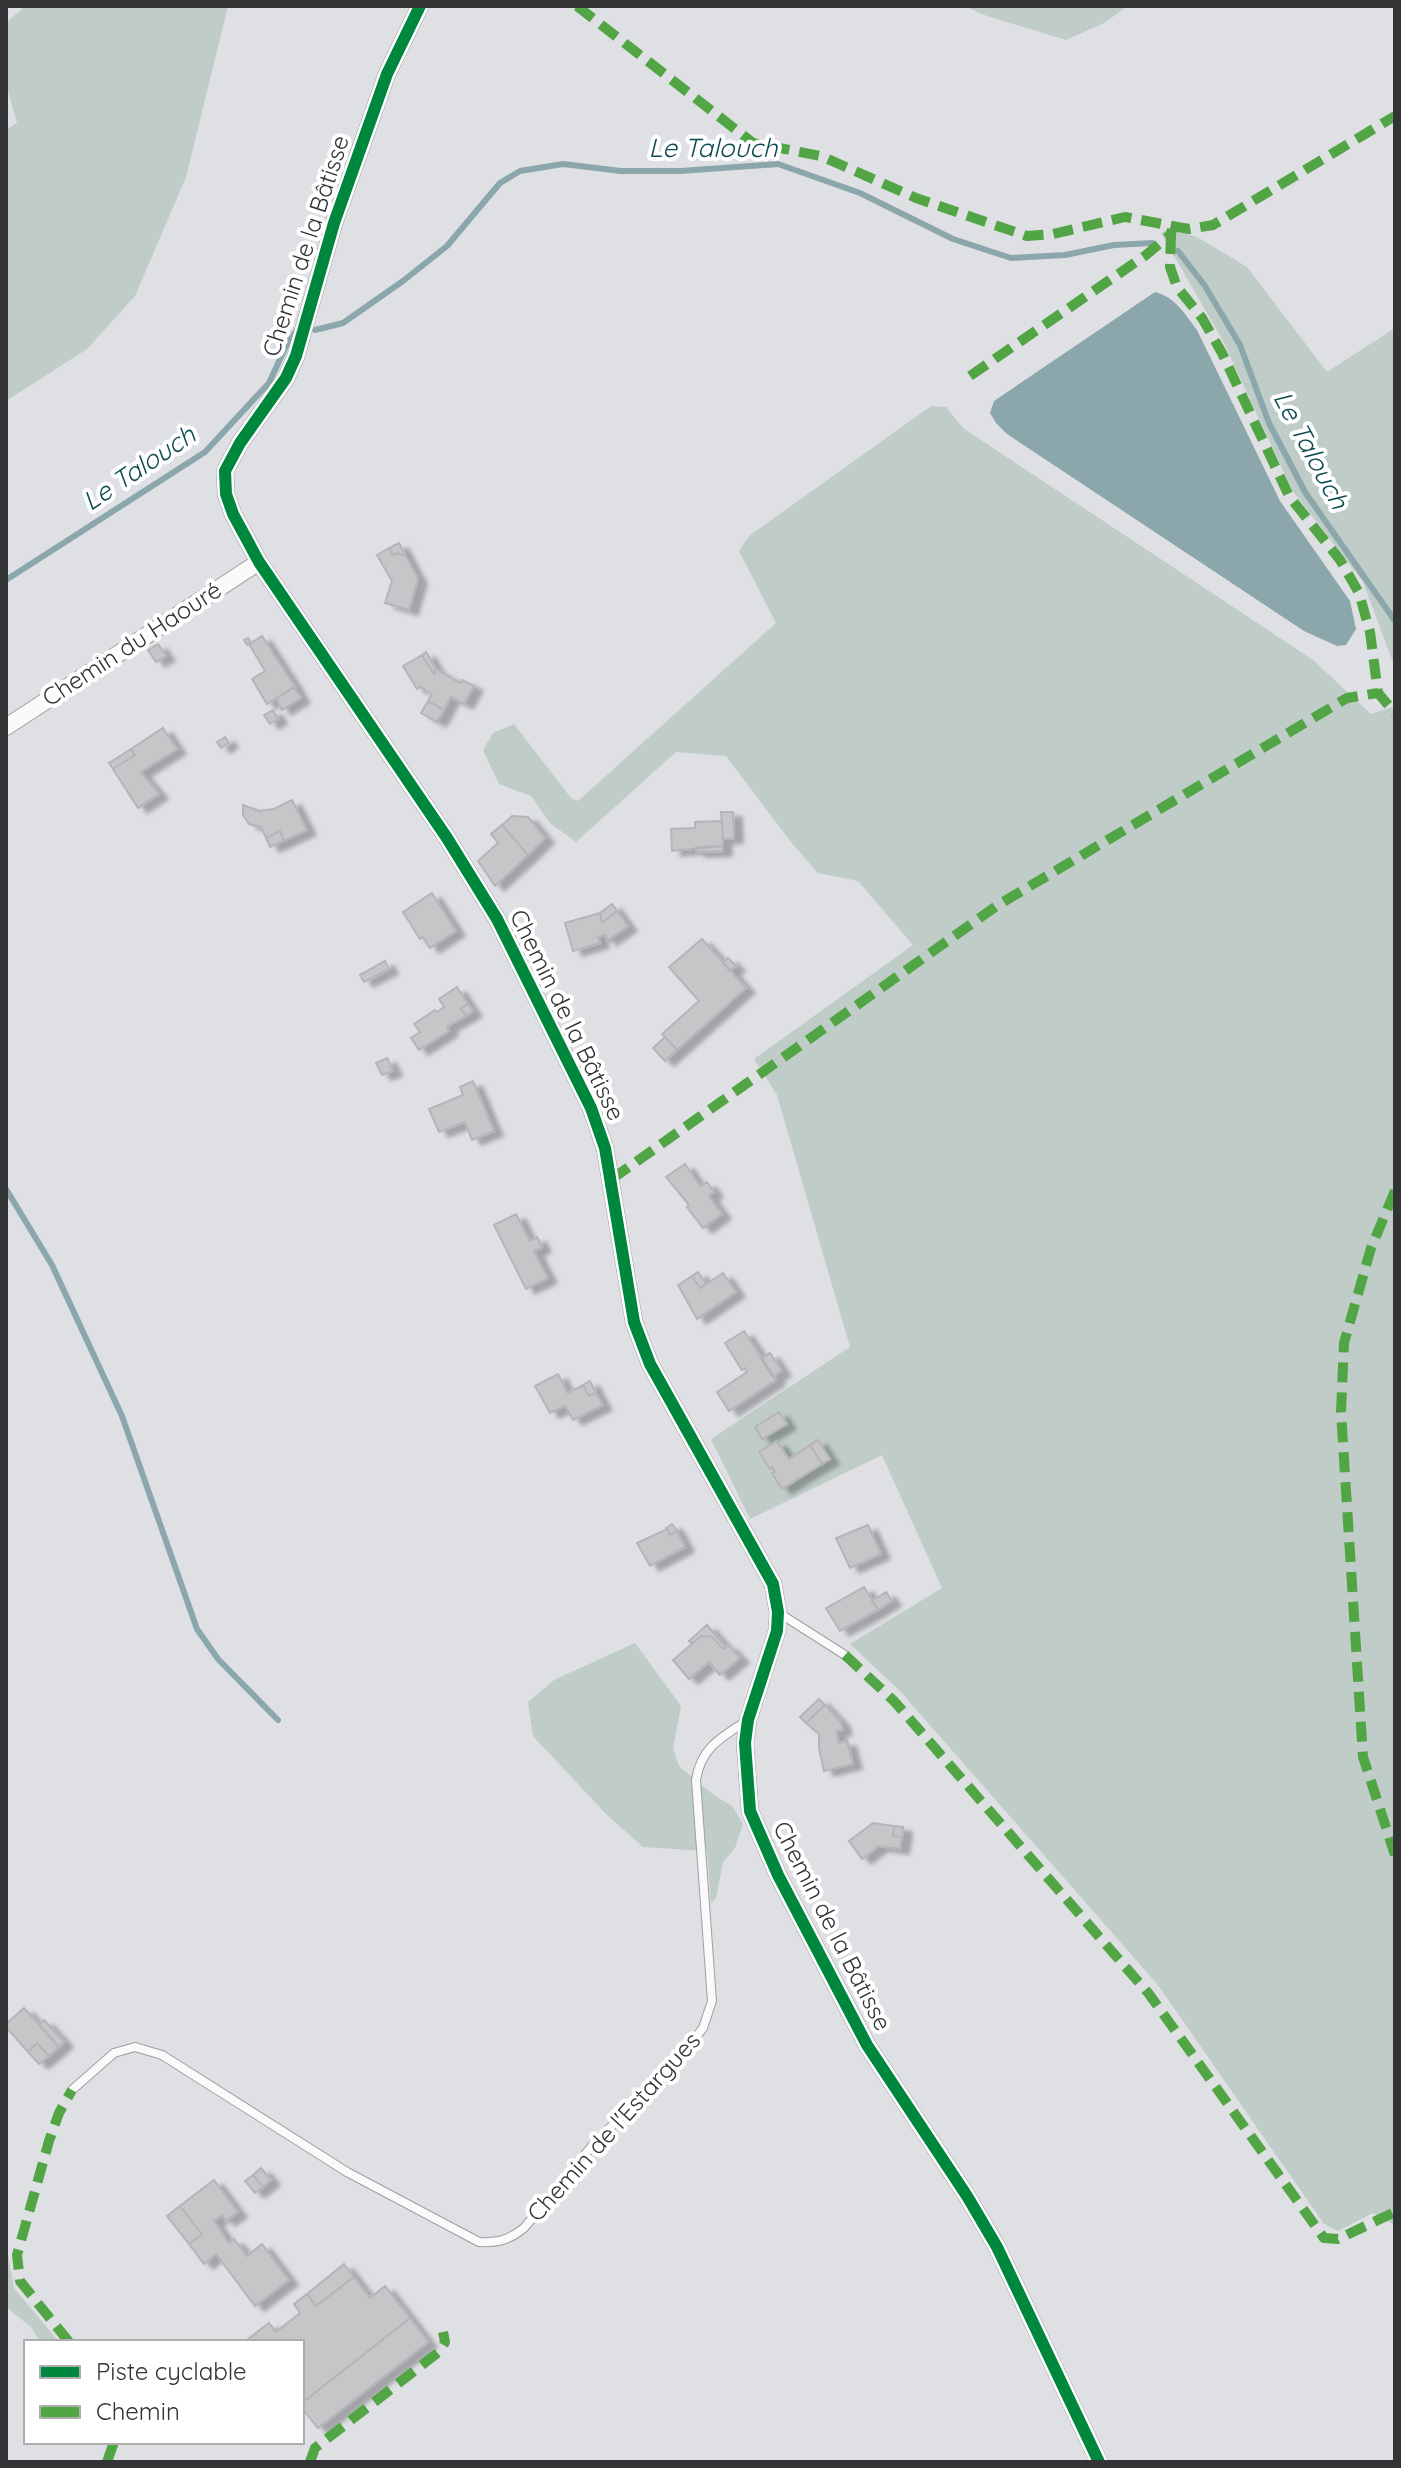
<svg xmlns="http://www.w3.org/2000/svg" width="1401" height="2468" font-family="Quicksand,sans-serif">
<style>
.green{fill:#bfccc7}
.water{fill:#8ba7ab}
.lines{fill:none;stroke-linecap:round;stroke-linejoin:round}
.stream{stroke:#8ba7ab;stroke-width:6}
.building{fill:#c6c6c9;stroke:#b5b5b9;stroke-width:2;filter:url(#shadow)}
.service-casing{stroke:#9e9fa1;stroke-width:10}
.minor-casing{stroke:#9e9fa1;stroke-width:18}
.service{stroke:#fafafb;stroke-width:8}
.minor{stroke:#fafafb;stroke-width:16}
.quiet{stroke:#52a544;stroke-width:10;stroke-dasharray:20 10;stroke-linecap:butt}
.cycleway-casing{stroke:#fff;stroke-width:17}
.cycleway{stroke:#00873e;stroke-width:12}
.labels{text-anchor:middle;stroke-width:8;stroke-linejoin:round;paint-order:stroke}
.street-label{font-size:24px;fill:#323335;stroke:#fff}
.water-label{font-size:26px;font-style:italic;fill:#0c4b4f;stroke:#fff}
</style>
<defs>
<filter id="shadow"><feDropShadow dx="9" dy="5" stdDeviation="2" flood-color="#0004"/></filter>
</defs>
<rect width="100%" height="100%" fill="#dee0e4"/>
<path class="green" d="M25,6H228L186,177L135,296L87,349L6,401V130L17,123L6,84V23Z
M965,6H1128L1104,23L1066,40L981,14Z
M1168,229L1197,237L1247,267L1327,372L1395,328V668L1363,582L1292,490L1223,341L1161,233Z
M931,406L946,407L963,428L1313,660L1371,714L1395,706V2225L1373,2213L1338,2231L1324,2224L1158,1985L900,1691L850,1644L942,1588L882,1455L750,1519L711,1439L850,1347L777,1095L754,1059L913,945L858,881L818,873L791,842L726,756L676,752L576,842L550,823L531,796L499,784L483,750L493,733L514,724L571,798L578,801L776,623L739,551L749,536Z
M635,1643L681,1706L673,1749L679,1766L715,1796L732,1806L743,1824L735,1848L723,1862L716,1898L711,1903L707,1851L643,1847L606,1814L533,1736L528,1702L554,1680Z
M6,2244L14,2288L59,2342H40L31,2327L6,2307Z"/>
<path class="water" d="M1155,292C1175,297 1185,314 1197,330L1280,501L1350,601L1356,629L1346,645L1337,646L1304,631L1007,434L996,423L990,413L994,401Z"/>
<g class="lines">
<path class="stream" d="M1178,251L1205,286L1240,345L1269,423L1305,492L1395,621
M315,330L343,323L403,281L447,246L500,183L520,171L563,164L621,171H681L778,164L860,193L953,239L1011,258L1065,255L1114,245L1152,243
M6,580L205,452L269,383L287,344L299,327
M6,1189L52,1265L122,1416L197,1629L218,1659L278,1720"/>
</g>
<path class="building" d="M399,543L406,556L397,553L393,555L389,548Z
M389,548L393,555L397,553L406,556L418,579L409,610L385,603L392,581L377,555Z
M262,636L295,687L267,704L252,679L265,671L249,644L247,645L244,640L248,638L251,643Z
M158,644L166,656L156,662L148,650Z
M426,652L436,669L434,674L422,655Z
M422,655L434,674L436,669L460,683L462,680L474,686L464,704L451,697L444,710L428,701L432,694L420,687L417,689L403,666Z
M294,687L301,698L282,710L276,699Z
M428,701L444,710L437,722L421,713Z
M273,710L278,719L270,724L264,715Z
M163,728L177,749L141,772L159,794L138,808L113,769L135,755L131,749Z
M225,737L229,743L221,748L217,742Z
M131,749L135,755L113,769L109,763Z
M292,800L307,830L284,841L280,831L266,838L261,827L249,824L243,815V805L259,811L274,809Z
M721,812H733L734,838L723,839Z
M512,816L528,817L545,838L528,855L502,825Z
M722,821L723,846L672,851L671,829L695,828V822Z
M502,825L528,855L495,886L478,861L498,843L491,834Z
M280,831L284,841L270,847L266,838Z
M723,846V851L696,852V847Z
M432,893L456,931L430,948L423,937L420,939L403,912Z
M612,904L617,911L602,923L600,913Z
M617,911L628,926L607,941L606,935L598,937L600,943L573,951L565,923L600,913L602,923Z
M702,939L746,988L677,1050L662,1034L699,1001L669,967Z
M728,958L736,966L730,971L723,963Z
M385,961L389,969L364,982L360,975Z
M457,987L468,1004L461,1009L466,1016L447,1027L449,1031L419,1050L411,1038L420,1032L414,1024L435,1010L437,1012L444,1007L439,999Z
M468,1004L473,1011L466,1016L461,1009Z
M665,1037L677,1050L665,1061L653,1048Z
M387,1058L393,1071L382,1075L376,1063Z
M473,1081L494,1131L472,1140L465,1122L439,1132L429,1109L463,1095L460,1087Z
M685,1164L700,1186L707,1182L714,1192L709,1196L722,1214L703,1228L687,1207L689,1205L666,1177Z
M516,1214L530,1241L537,1237L542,1247L534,1251L548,1278L526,1289L494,1225Z
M698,1272L706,1284L700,1288L692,1276Z
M723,1273L736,1292L697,1319L678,1285L692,1276L700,1288Z
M744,1331L776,1380L729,1411L717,1392L747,1372L745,1368L742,1370L725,1343Z
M770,1353L782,1371L773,1377L761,1359Z
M558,1374L568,1393L583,1385L589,1396L596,1393L603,1405L573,1420L565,1406L550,1413L535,1386Z
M590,1381L596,1393L589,1396L583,1385Z
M779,1412L787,1424L762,1439L755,1427Z
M818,1440L830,1459L822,1464L810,1445Z
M777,1441L789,1459L810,1445L822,1464L782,1489L772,1473L775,1472L772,1467L770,1469L759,1452Z
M672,1524L677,1531L670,1535L666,1528Z
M868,1525L881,1554L850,1568L836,1538Z
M667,1529L670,1535L677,1531L685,1547L650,1566L637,1543Z
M864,1587L878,1610L840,1631L826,1608Z
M886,1592L892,1601L878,1610L872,1601Z
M707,1625L726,1647L723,1649L712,1637L701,1636L692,1644L689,1641Z
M701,1636L712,1637L723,1649L728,1645L740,1658L720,1675L709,1662L689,1679L673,1660Z
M819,1699L825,1705L806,1723L800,1717Z
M825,1705L841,1722L843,1730L836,1731L839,1743L847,1741L853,1764L824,1771L819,1748V1734L806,1723Z
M873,1823L894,1826L893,1836L902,1837L900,1849L879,1846L862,1859L849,1841Z
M894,1826L903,1827L902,1837L893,1836Z
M24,2008L59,2047L49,2056L37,2043L28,2052L6,2027V2024Z
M44,2020L64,2042L59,2047L39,2025Z
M37,2043L49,2056L39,2064L28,2052Z
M261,2168L271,2180L263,2187L253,2175Z
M253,2175L263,2187L255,2193L245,2181Z
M214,2180L238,2212L226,2221L222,2215L214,2221L229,2243L234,2239L247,2256L262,2244L289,2280L255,2306L216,2254L204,2264L189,2244L202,2234L180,2206Z
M180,2206L202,2234L189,2244L167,2216Z
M344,2264L354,2277L316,2306L307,2294Z
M354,2277L370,2298L385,2286L410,2318L302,2403V2342H250L248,2339L269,2323L276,2332L300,2313L294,2304L307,2294L316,2306Z
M410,2318L428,2342L318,2428L302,2408V2403Z"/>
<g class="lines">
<g class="service-casing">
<path id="service" d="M779,1613L845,1655
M72,2090L114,2053L135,2047L162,2055L347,2172L479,2242C498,2243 509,2240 524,2228L592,2146L681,2056L703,2028L712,2001L696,1780C701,1747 722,1737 748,1720"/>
</g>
<g class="minor-casing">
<path id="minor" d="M420,6L387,74L334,223L296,356L286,378L240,443L225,471L226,494L233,514L259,562L447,838L497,919L591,1108L605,1148L634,1322L650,1364L773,1584L778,1612L777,1631L748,1720L745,1743L750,1811L778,1875L867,2045L967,2196L997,2247L1099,2462
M6,727L259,562"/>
</g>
<use href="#service" class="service"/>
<use href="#minor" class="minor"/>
<path class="quiet" d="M577,6L753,143L821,156L916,198L1027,236L1053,234L1125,217L1189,229L1213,225L1395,116
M1171,234L1170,267L1177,287L1202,318L1222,353L1289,496L1340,560L1359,593L1370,632L1378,693L1395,713
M970,376L1146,255L1171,234L1172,229
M612,1179L998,905L1347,698L1378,693
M1395,1191L1371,1248L1344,1343L1341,1412L1363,1757L1395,1855
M845,1655L894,1701L1149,1994L1324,2238L1338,2239L1395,2212
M69,2342L20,2281L17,2255L49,2141L59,2113L72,2090
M107,2462L114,2442
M310,2462L315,2448L440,2351L445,2342L443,2332"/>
<g class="cycleway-casing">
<path id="cycleway" d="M420,6L387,74L334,223L296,356L286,378L240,443L225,471L226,494L233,514L259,562L447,838L497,919L591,1108L605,1148L634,1322L650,1364L773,1584L778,1612L777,1631L748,1720L745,1743L750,1811L778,1875L867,2045L967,2196L997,2247L1099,2462"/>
</g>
<use href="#cycleway" class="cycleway"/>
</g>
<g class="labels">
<g class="street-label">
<text transform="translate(306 246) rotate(-72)" y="8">Chemin de la Bâtisse</text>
<text transform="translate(132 644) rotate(-33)" y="8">Chemin du Haouré</text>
<text transform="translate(567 1015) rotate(64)" y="8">Chemin de la Bâtisse</text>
<text transform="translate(832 1926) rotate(63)" y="8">Chemin de la Bâtisse</text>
<text transform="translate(614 2127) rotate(-48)" y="8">Chemin de l'Estargues</text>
</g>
<g class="water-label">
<text x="713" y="157">Le Talouch</text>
<text transform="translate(1311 450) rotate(62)" y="9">Le Talouch</text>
<text transform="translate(139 468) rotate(-34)" y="9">Le Talouch</text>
</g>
</g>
<rect width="1401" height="2468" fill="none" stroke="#323335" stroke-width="16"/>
<rect x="24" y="2340" width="280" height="104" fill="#ffffff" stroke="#adadae" stroke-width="2"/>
<rect x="40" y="2366" width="40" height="12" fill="#00873e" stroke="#adadae" stroke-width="2"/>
<text x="96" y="2380" font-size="24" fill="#323335">Piste cyclable</text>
<rect x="40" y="2406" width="40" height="12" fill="#52a544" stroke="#adadae" stroke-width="2"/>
<text x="96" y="2420" font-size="24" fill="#323335">Chemin</text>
</svg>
